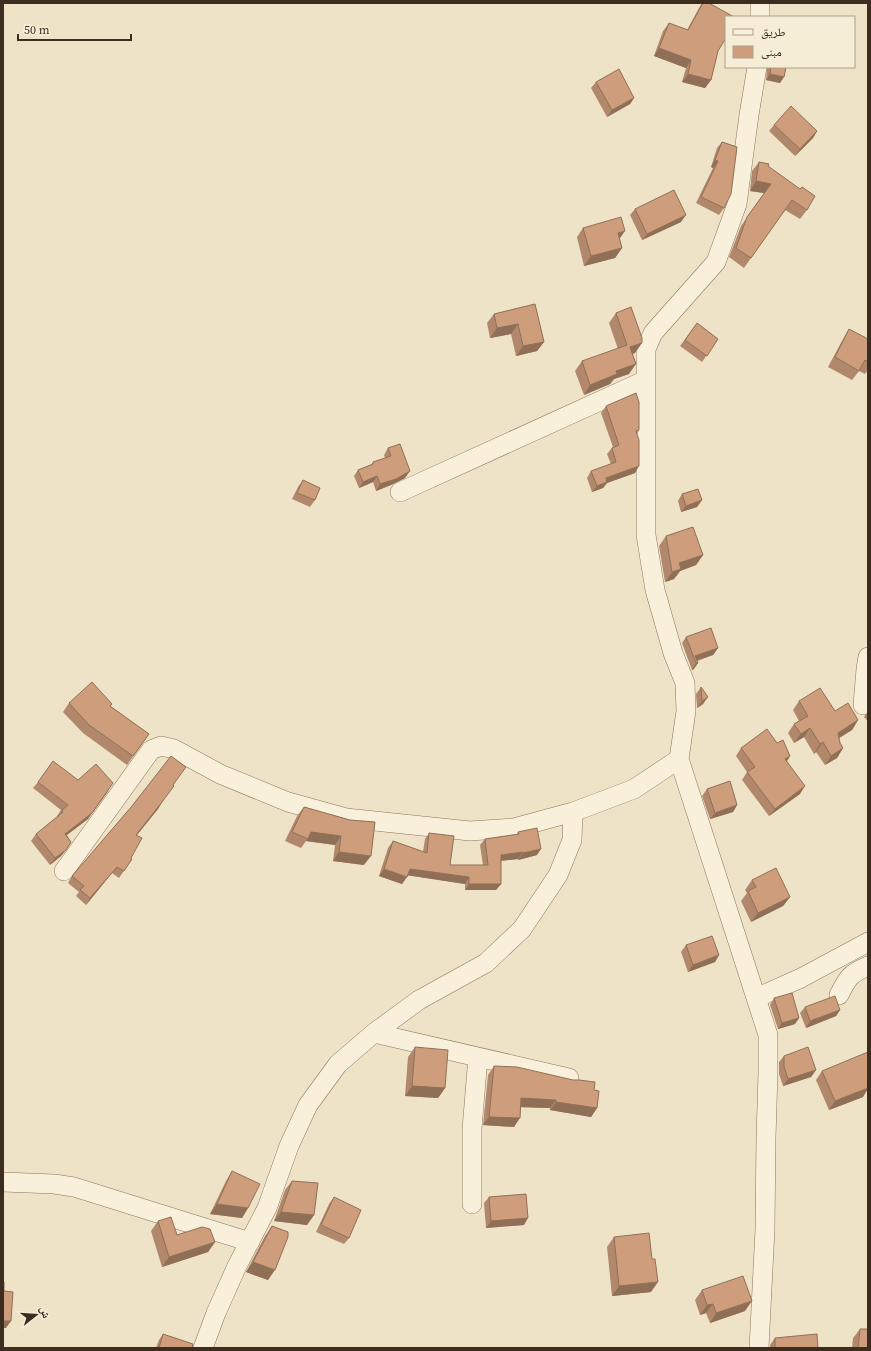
<svg xmlns="http://www.w3.org/2000/svg" width="871" height="1351" font-family="'Source Serif 4','Noto Naskh Arabic',serif">
<style>
.lines{fill:none;stroke-linecap:round;stroke-linejoin:round}
.minor-casing{stroke:#8b755c;stroke-width:20}
.minor{stroke:#f9f0db;stroke-width:19}
.wall{fill:#b1886b}
.shaded-wall{fill:#906f57}
.building{fill:#ce9e7c;stroke:#906f57}
</style>
<rect width="100%" height="100%" fill="#efe3c7"/>
<g class="lines">
<g class="minor-casing">
<path id="minor" d="M760,17V3
M757,67L749,115L737,204L716,262L653,333L646,349V535L655,590L673,653L685,683L686,711L679,759L768,1035V1073L766,1138L765,1229L759,1348
M400,492L646,380
M863,705L866,669L868,657
M64,871L151,750L161,746L174,749L220,774L288,802L346,818L470,831L514,828L573,812L634,789L679,759
M839,995C848,977 850,974 868,966
M756,998L801,978L868,942
M374,1033L569,1078
M3,1182L54,1184L74,1187L250,1242
M472,1204V1129L478,1057
M203,1348L216,1313L237,1266L267,1208L289,1146L308,1105L338,1064L374,1033L419,1000L486,963L522,929L558,875L572,840L573,812"/>
</g>
<use href="#minor" class="minor"/>
</g>
<path class="wall" d="M702,3H709L718,51L711,80L705,88L682,82L686,68L654,56L663,31L669,23L687,30L699,8Z
M767,67H786L780,83L766,80Z
M596,82L634,98L630,104L607,117L591,88Z
M774,125L817,131L813,138L795,156L769,131Z
M722,142L724,208L719,215L696,203L713,168L711,167L717,148Z
M759,162L768,166L807,210L800,219L785,210L744,268L729,257L741,226L764,193L750,191L752,171Z
M635,209L681,222L642,240L630,215Z
M583,228L619,239L622,248L615,258L584,266L577,237Z
M535,304L544,342L537,351L516,356L511,334L490,338L487,323L494,314Z
M616,313L635,353L632,354L629,374L614,379L610,384L584,395L575,371L582,361L618,349L609,323Z
M697,323L718,339L702,362L680,346Z
M849,329L868,339V370L865,374L859,371L852,380L828,367L843,339Z
M606,406L639,430L637,434L635,473L607,483L603,488L592,492L587,478L591,471L611,464L607,454L612,448L613,447L601,413Z
M388,448L405,478L391,485L376,491L373,482L359,488L354,476L358,470L371,465L373,462L385,458L384,455Z
M303,480L315,500L310,507L292,499L298,487Z
M682,494L702,500L697,507L681,512L678,501Z
M666,536L703,555L696,565L680,571L674,579L665,582L659,546Z
M686,637L718,648L713,655L697,661L698,663L693,670H692L682,643Z
M701,687L703,704L697,708L696,694Z
M799,701L835,711L858,720L852,730L839,738L840,743L843,748L837,758L825,765L816,752L814,754L804,737L794,743L788,733L794,724L799,721L793,710Z
M69,703L112,704L110,706L149,734L127,765L83,733L63,712Z
M868,711V721L864,717Z
M777,743L790,756L787,761L800,794L769,816L742,780L747,772L736,756L741,748Z
M38,782L88,819L67,835L71,842L61,856L50,865L31,841L36,834L57,817V816L61,810L33,788Z
M173,785L158,809L137,835L131,858L132,859L119,878L112,873L86,905L76,896L79,892L68,883L72,876Z
M707,789L737,805L733,812L710,819L702,796Z
M304,807L350,820L364,865L333,861L335,845L306,841L301,848L285,841L297,816Z
M518,832L537,855L518,860V859L501,861V884L496,890H465V884L408,875L402,884L379,876L388,848L393,841L423,852L425,839L429,833L450,865H483L480,845L485,839L517,835Z
M752,880L790,897L783,906L751,922L741,901L747,893L745,890Z
M686,945L719,955L715,962L688,972L681,952Z
M774,998L799,1018L795,1024L778,1029L770,1005Z
M805,1007L840,1010L836,1016L806,1028L800,1013Z
M415,1047L445,1088L438,1098L405,1096L408,1057Z
M784,1056L816,1070L811,1077L783,1086L779,1074V1062Z
M494,1066L594,1090L597,1108L591,1117L550,1110V1108L521,1107L514,1127L483,1125L488,1075Z
M822,1071L863,1097L829,1110L816,1080Z
M232,1171L248,1208L242,1218L210,1214L226,1181Z
M292,1181L314,1215L307,1225L274,1221L285,1190Z
M334,1197L349,1238L344,1244L316,1232L329,1204Z
M489,1197L524,1225L486,1228L484,1203Z
M158,1221L177,1235L215,1242L208,1252L162,1267L151,1231Z
M272,1226L268,1280L246,1272L265,1236Z
M614,1237L651,1292L612,1296L607,1247Z
M702,1290L745,1311L710,1323L706,1313L700,1315L695,1300Z
M860,1329L868,1348H852L853,1338Z
M163,1334L192,1348H156L159,1340Z
M775,1338L818,1348H770V1345Z"/>
<path class="shaded-wall" d="M659,48L691,60L686,68L654,56Z
M688,74L711,80L705,88L682,82Z
M770,74L784,77L780,83L766,80Z
M634,98L630,104L607,117L612,110Z
M817,131L813,138L795,156L800,149Z
M715,160L718,161L713,168L711,167Z
M756,181L771,184L764,193L750,191Z
M686,215L681,222L642,240L647,234Z
M625,231L618,241V233Z
M622,248L615,258L584,266L591,256Z
M518,324L511,334L490,338L497,328Z
M544,342L537,351L516,356L523,346Z
M642,343L635,353L623,357L630,347Z
M636,364L629,374L614,379L610,384L584,395L590,385L616,371Z
M639,466L635,473L607,483L603,488L592,492L597,486L606,478Z
M410,471L405,478L391,485L376,491L380,484Z
M377,476L373,482L359,488L363,482Z
M702,500L697,507L681,512L686,506Z
M703,555L696,565L680,571L674,579L665,582L679,563Z
M718,648L713,655L695,661V656Z
M696,663H698L693,670H692Z
M708,697L703,704L697,708L702,701Z
M858,720L852,730L831,743L838,733Z
M810,728L804,737L794,743L801,734Z
M823,742L816,752L814,754L820,744Z
M843,748L837,758L825,765L831,756Z
M790,756L785,764V759Z
M805,786L800,794L769,816L775,809Z
M109,790L88,819L60,840L65,834Z
M162,802L158,809L132,841L136,835Z
M737,805L733,812L710,819L715,813Z
M311,832L341,836L335,845L306,841Z
M541,849L537,855L518,860L523,853Z
M66,850L61,856L50,865L55,858Z
M339,852L371,856L364,865L333,861Z
M523,852L518,859L496,861L501,855Z
M117,867L112,873L86,905L90,898Z
M384,869L407,877L402,884L379,876Z
M410,869L469,877L465,884L405,875Z
M469,884H501L496,890H465Z
M790,897L783,906L751,922L758,913Z
M719,955L715,962L688,972L693,965Z
M840,1010L836,1016L806,1028L810,1021Z
M799,1018L795,1024L778,1029L782,1023Z
M816,1070L811,1077L783,1086L788,1079Z
M868,1081V1089L863,1097L829,1110L835,1101Z
M412,1086L445,1088L438,1098L405,1096Z
M521,1098L556,1100L550,1108L515,1107Z
M556,1102L597,1108L591,1117L550,1110Z
M489,1117L520,1118L514,1127L483,1125Z
M217,1204L248,1208L242,1218L210,1214Z
M281,1212L314,1215L307,1225L274,1221Z
M528,1218L524,1225L486,1228L491,1221Z
M215,1242L208,1252L162,1267L169,1257Z
M253,1262L275,1270L268,1280L246,1272Z
M658,1282L651,1292L612,1296L619,1286Z
M752,1301L745,1311L710,1323L716,1313Z
M713,1304L706,1313L700,1315L707,1305Z
M3,1321H11L6,1328H3Z"/>
<path class="building" d="M703,3H709L734,17H726V38L718,51L711,80L688,74L691,60L659,48L669,23L688,30Z
M771,67H786L784,77L770,74Z
M619,69L634,98L612,110L596,82Z
M791,106L817,131L800,149L774,125Z
M722,142L737,147L731,194L724,208L701,197L718,161L715,160Z
M759,162L769,164L768,166L800,189L802,187L815,196L807,210L792,200L751,258L736,248L747,217L771,184L756,181Z
M674,190L686,215L647,234L635,209Z
M621,217L625,231L618,233L622,248L591,256L583,228Z
M535,304L544,342L523,346L518,324L497,328L494,314Z
M631,307L642,338V343L630,347L636,364L616,371L617,374L590,385L582,361L627,345L616,313Z
M697,323L718,339L707,356L685,340Z
M849,329L868,339V362L865,360L859,371L835,357Z
M636,393L639,402V430L636,431L639,440V466L606,478L607,482L597,486L591,471L616,462L612,448L619,445L606,406Z
M400,444L410,471L396,479L380,484L377,476L363,482L358,470L373,464V462L391,456L388,448Z
M303,480L320,488L315,500L297,493Z
M698,489L702,500L686,506L682,494Z
M693,527L703,555L679,563L681,569L672,572L666,536Z
M711,628L718,648L695,656L698,663H696L686,637Z
M92,682L112,704L110,706L149,734L133,756L89,725L69,703Z
M701,687L708,697L702,701Z
M820,688L835,711L848,703L858,720L838,733L840,743L843,748L831,756L823,742L820,744L810,728L801,734L794,724L808,716L799,701Z
M767,729L777,743L783,740L790,756L785,759L805,786L775,809L747,772L755,767L741,748Z
M171,756L186,767L173,785L174,786L162,802L136,835L142,838L131,858L132,859L124,871L117,867L90,898L80,890L84,886L72,876L132,806Z
M53,761L78,780L96,764L113,783L92,813L65,834L71,842L66,850L55,858L36,834L63,812L62,810L68,805L38,782Z
M730,781L737,805L715,813L707,789Z
M304,807L350,820L375,822L371,856L339,852L341,836L311,832L308,839L292,832Z
M537,828L541,849L523,853V852L501,855V884H469V877L410,869L407,877L384,869L393,841L427,853L429,833L454,836L450,865H488L485,839L519,834L518,832Z
M776,868L790,897L758,913L748,891L756,887L752,880Z
M712,936L719,955L693,965L686,945Z
M792,993L799,1018L782,1023L774,998Z
M835,996L840,1010L810,1021L805,1007Z
M415,1047L448,1050L445,1088L412,1086Z
M808,1047L816,1070L788,1079L784,1067V1056Z
M868,1052V1081L867,1082L868,1084V1088L835,1101L822,1071Z
M494,1066L517,1067L573,1080H579L595,1082L594,1090L599,1091L597,1108L556,1102V1100L521,1098L520,1118L489,1117Z
M232,1171L260,1184L248,1208L217,1204Z
M292,1181L318,1183L314,1215L281,1212Z
M526,1194L528,1218L491,1221L489,1197Z
M334,1197L361,1210L349,1238L321,1225Z
M171,1217L177,1235L202,1227L210,1229L215,1242L169,1257L158,1221Z
M272,1226L288,1232V1237L275,1270L253,1262Z
M649,1233L652,1259H655L658,1282L619,1286L614,1237Z
M743,1276L752,1301L716,1313L713,1304L707,1305L702,1290Z
M3,1282H4V1291L13,1292L11,1321H3Z
M860,1329H868V1348H858Z
M163,1334L193,1344L192,1348H159Z
M817,1334L818,1348H775V1338Z"/>
<rect width="871" height="1351" fill="none" stroke="#3c2d20" stroke-width="8"/>
<rect x="725" y="16" width="130" height="52" fill="#f6edd7" stroke="#aca08e"/>
<rect x="733" y="29" width="20" height="6" fill="#f9f0db" stroke="#aca08e"/>
<text x="761" y="36" font-size="12" fill="#3c2d20">طريق</text>
<rect x="733" y="46" width="20" height="12" fill="#ce9e7c" stroke="#aca08e"/>
<text x="761" y="56" font-size="12" fill="#3c2d20">مبنى</text>
<g transform="translate(36 1315) rotate(73)" stroke="#f6edd7" stroke-width="3" paint-order="stroke">
<path d="M0-3L7 15L0 10L-7 15Z" fill="#3c2d20"/>
<text y="-6" font-size="11" font-weight="bold" text-anchor="middle" fill="#3c2d20">ش</text>
</g>
<path d="M18 34v6h113v-6" fill="none" stroke="#3c2d20" stroke-width="2"/>
<text x="24" y="34" font-size="12" fill="#3c2d20" stroke="#f6edd7" stroke-width="3" paint-order="stroke">50 m</text>
</svg>
